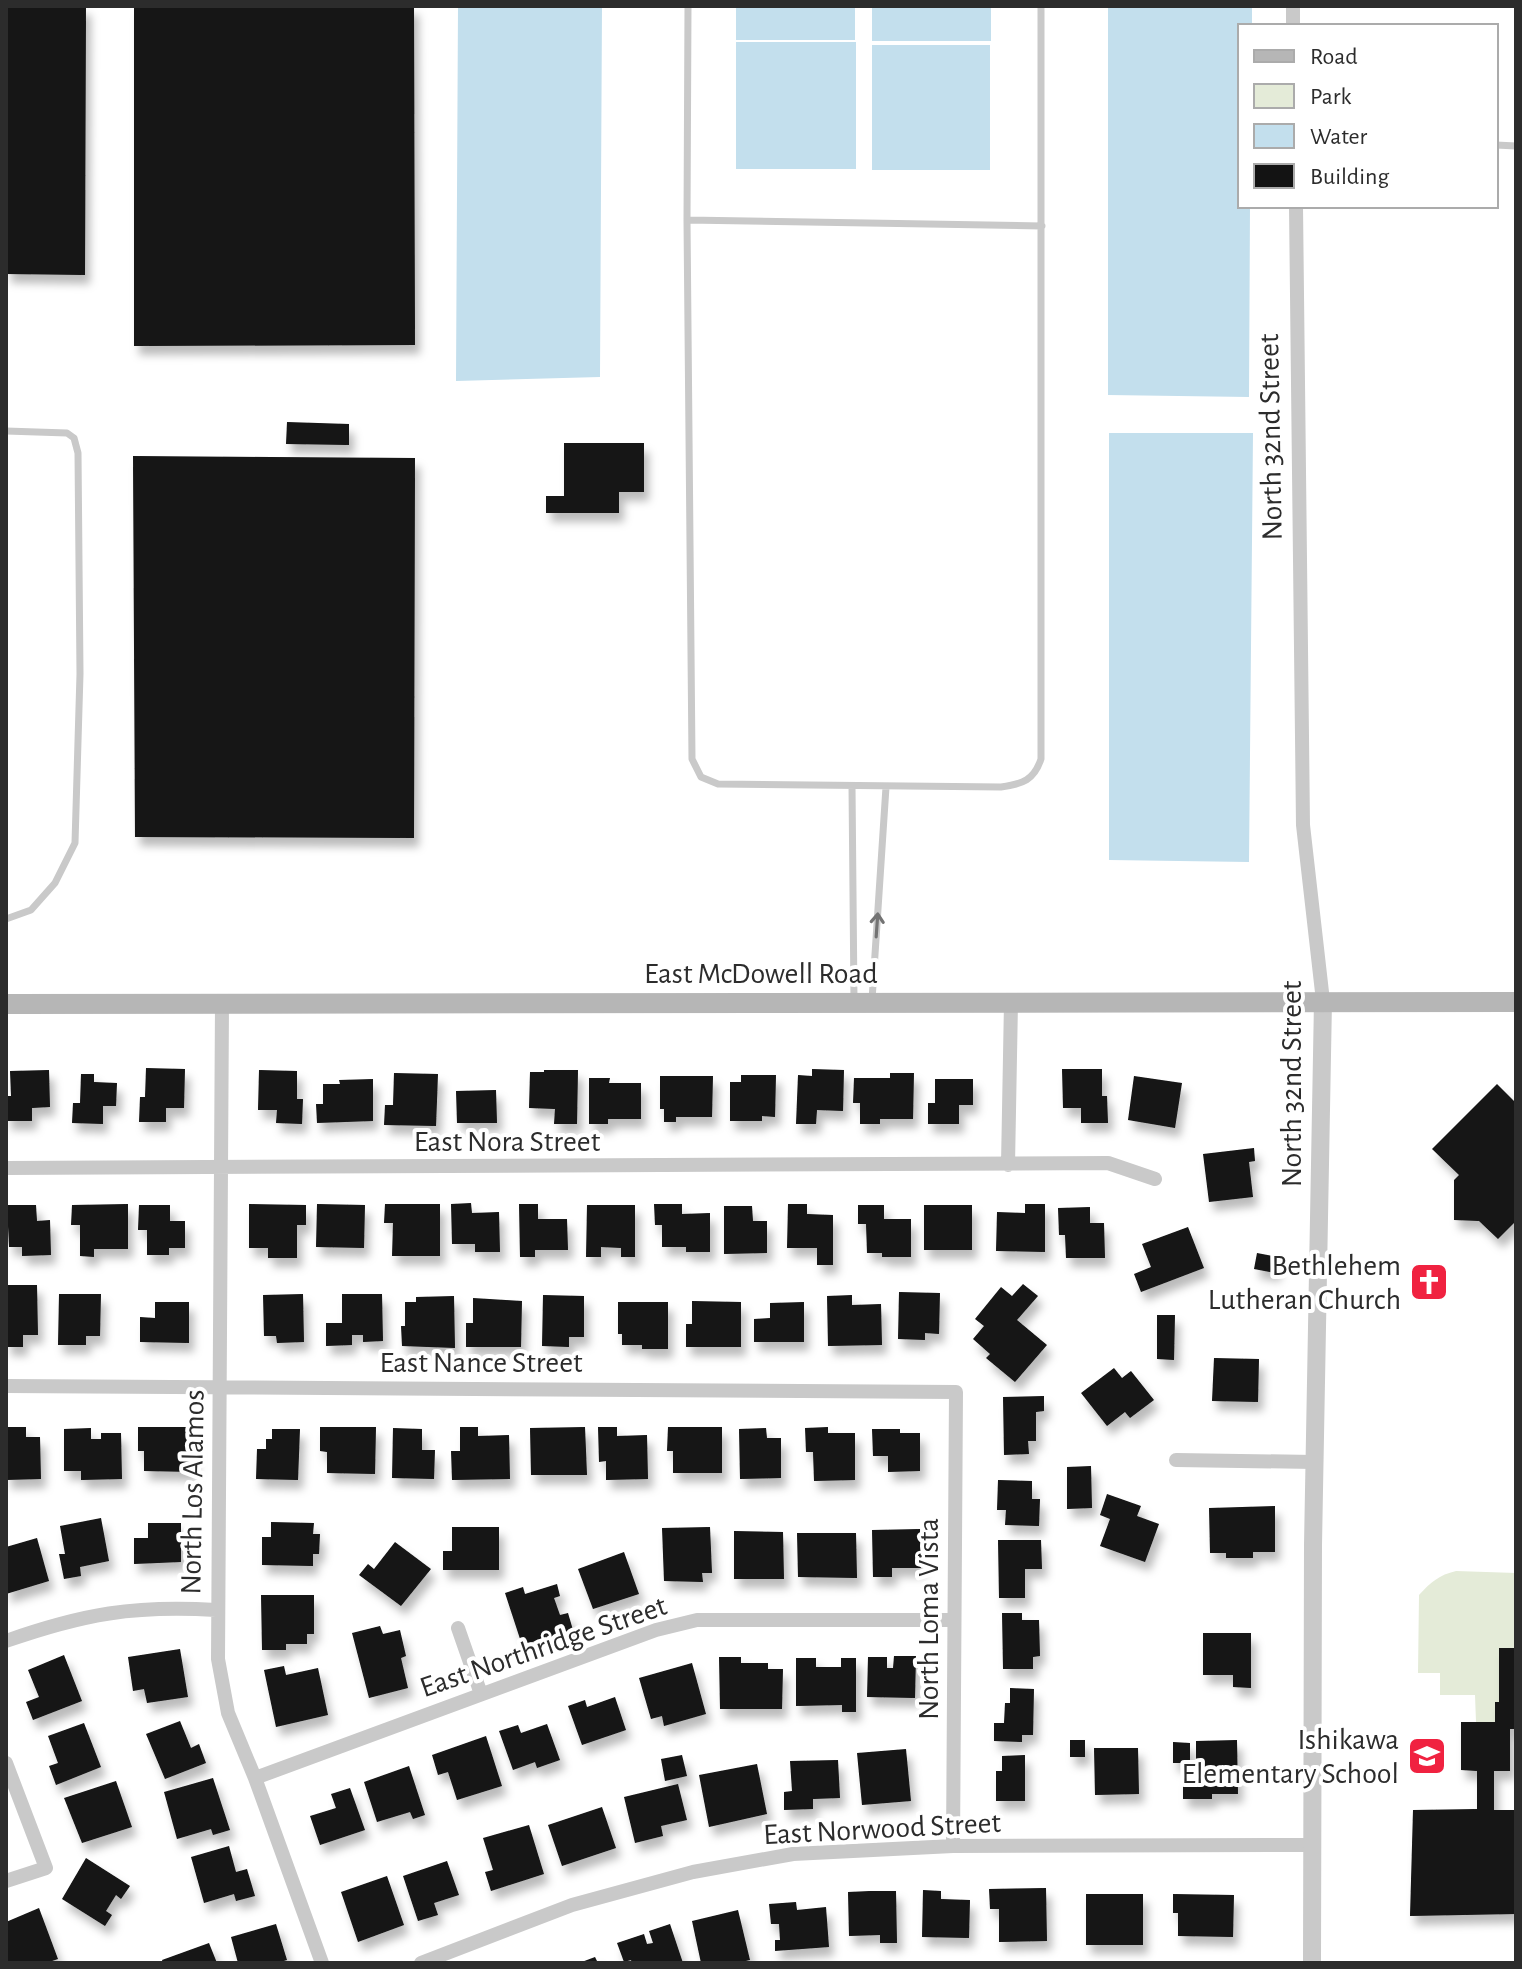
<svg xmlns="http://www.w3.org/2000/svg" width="1522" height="1969" font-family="'Alegreya Sans',sans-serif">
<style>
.green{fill:#e4ebd8}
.water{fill:#c3dfed}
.building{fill:#131313;filter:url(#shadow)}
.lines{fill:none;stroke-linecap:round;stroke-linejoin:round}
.service{stroke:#c9c9c9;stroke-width:7}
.minor{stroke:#c9c9c9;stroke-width:14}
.tertiary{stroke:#c9c9c9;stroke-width:18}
.secondary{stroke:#b6b6b6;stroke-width:20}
.oneway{stroke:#737373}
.labels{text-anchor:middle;stroke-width:8;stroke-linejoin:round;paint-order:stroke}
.street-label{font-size:30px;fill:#2c2c2c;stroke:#fff}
.poi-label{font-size:30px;fill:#2c2c2c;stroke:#fff;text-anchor:end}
</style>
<defs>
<filter id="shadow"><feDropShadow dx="5" dy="9" stdDeviation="4" flood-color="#0004"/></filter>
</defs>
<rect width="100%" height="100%" fill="#fff"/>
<path class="green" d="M1456,1571L1516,1573V1648L1499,1702L1495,1703V1722H1476L1475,1695H1440V1673H1418L1419,1595C1431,1582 1439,1575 1456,1571Z"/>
<path class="water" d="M458,6H602L600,377L456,381Z
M736,6H855V40H736Z
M872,6H991V41H872Z
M1108,6H1252V26H1240V206H1250L1249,397L1108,395Z
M736,42H856V169H736Z
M872,45H990V170H872Z
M1109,433H1253L1249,862L1109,860Z"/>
<path class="building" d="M6,6H86L85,275L6,274Z
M134,6H414L415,345L134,346Z
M287,422L349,424V445L286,444Z
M564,443H644V492H619V513H546V496H564Z
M133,456L415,458L414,838L135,837Z
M146,1068L185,1069L184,1108H166V1122H139L140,1097H145Z
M812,1069L844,1070L843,1111L817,1110L816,1124H796L798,1075L812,1076Z
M1062,1069H1102V1096H1107L1108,1123H1081V1108H1063Z
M49,1070L50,1107L32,1108V1121H6V1096H11L10,1071Z
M259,1070L297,1071V1099H303L302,1124L276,1123L277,1110H258Z
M544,1070H578L577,1124H554L555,1109L529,1108L530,1072H544Z
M394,1073L438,1074L436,1126L384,1125L385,1105H393Z
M890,1073H914L913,1119H880V1124H860V1103H853L854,1078H890Z
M81,1074H94V1082L117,1083L116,1106H103V1124L72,1123L73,1103H80Z
M741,1075H776L775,1117L762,1116V1121H730V1082H741Z
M660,1076H713L712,1117H676V1122H664V1109H660Z
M1134,1076L1182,1083L1175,1128L1128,1120Z
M589,1078H610L609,1083H641V1119H608V1124H589Z
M373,1079V1121L317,1123L316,1104H323V1084H340L339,1080Z
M935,1079H973V1105H959V1124H928V1103H935Z
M1497,1084L1516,1103V1221L1498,1239L1479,1221L1454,1220V1180L1459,1175L1432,1149Z
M496,1090L497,1123H457L456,1091Z
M1254,1148L1255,1161L1249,1162L1253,1197L1209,1202L1203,1154Z
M471,1203L472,1213L499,1212L500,1252H475V1244H452L451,1204Z
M128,1204V1249H94V1257L80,1256V1225H71L72,1205Z
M249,1204L306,1205V1225H297V1258H268V1248H249Z
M317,1204L365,1205L364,1248L316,1247Z
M385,1204H440V1256H392L393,1223H384Z
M519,1204H538V1219H567L568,1250H535V1257H520Z
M654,1204H682V1214L710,1213V1252H686V1247H662V1225H655Z
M788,1204H807V1214L833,1215V1265H817V1248H787Z
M1025,1204H1045V1252L996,1251L997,1212L1025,1213Z
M7,1205H36L37,1221L50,1220L51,1255L22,1256V1247H9Z
M139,1205H170V1221H185V1248H169V1255H147V1230H138Z
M587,1205H635V1257H621V1248L601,1247V1257H586Z
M858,1205H884V1219H911V1257H882V1253H867L866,1224H858Z
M924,1205H972V1250H924Z
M724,1206H752L753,1221H767V1253L724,1254Z
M1090,1207V1223H1104L1105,1258H1066L1065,1235H1059L1058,1208Z
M1188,1227L1204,1268L1141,1292L1134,1274L1151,1267L1142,1244Z
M1257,1253L1278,1257L1275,1273L1254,1269Z
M1023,1284L1038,1296L1017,1320L1047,1345L1015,1382L986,1358L990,1354L973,1339L984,1326L975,1319L1001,1287L1012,1296Z
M6,1285H37L38,1335H23V1347H6Z
M899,1292L940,1293L939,1334L925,1333V1340L898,1339Z
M59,1294H101L100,1336H86V1345H58Z
M303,1294L304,1342L277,1343L276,1336H264L263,1295Z
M342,1294H382L383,1341L363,1342V1335H352V1345L326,1346V1323H342Z
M543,1295L584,1296V1337H569V1347L542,1346Z
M852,1295V1305L881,1304L882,1345L828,1346L827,1296Z
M454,1296L455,1348L402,1346L401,1326H405V1302H416V1297Z
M473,1298L522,1301L521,1347H466V1323H473Z
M692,1301L741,1302V1347H686V1324H692Z
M155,1302H189V1343L140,1342V1317L155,1318Z
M618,1302H668V1349H642V1345H622V1334H618Z
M804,1302V1342H754V1319L770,1318V1303Z
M1157,1315H1175L1174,1360L1157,1359Z
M1214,1358L1259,1359L1258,1402L1212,1401Z
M1114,1368L1122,1378L1131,1371L1154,1400L1130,1418L1125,1412L1107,1426L1081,1393Z
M1044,1396V1411L1036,1412V1441H1028L1029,1454L1004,1455L1003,1397Z
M6,1427H26V1437H40L41,1479L6,1480Z
M138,1427H193V1472L144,1471V1451H138Z
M320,1427H376L375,1474L327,1473V1452L320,1451Z
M460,1427H478V1436L509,1435L510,1479L452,1480L451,1451H460Z
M585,1427L587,1475H531L530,1428Z
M598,1427H617V1436L647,1435L648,1479L606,1480V1461L599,1462Z
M668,1427H722V1473H673V1451H667Z
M828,1427V1433H855V1480L814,1481L813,1452H806L805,1428Z
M91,1428V1439H101V1433H121L122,1479L81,1480V1471H64V1429Z
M393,1428L422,1429V1450H435L434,1479L392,1478Z
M766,1428L767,1438H781V1478L740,1479L739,1429Z
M272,1429H300L298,1480L256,1479L257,1449H266V1439H272Z
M872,1429H900V1433H920V1471L888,1472V1456H873Z
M1091,1466L1092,1508L1067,1509V1467Z
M998,1480L1032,1481V1499H1040L1039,1526L1005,1525L1006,1510H997Z
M1107,1494L1141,1506L1137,1516L1159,1524L1145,1562L1100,1546L1110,1519L1100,1515Z
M1275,1506V1552H1253V1558H1226V1553H1210L1209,1508Z
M101,1518L109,1561L80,1567L81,1576L64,1579L59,1554H65L60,1526Z
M271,1522L314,1523L313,1534H320L319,1554H313V1566L262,1565V1537H271Z
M148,1523H181V1562L134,1564V1538H148Z
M452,1527H499V1570H443V1551H452Z
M710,1527L712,1573H702L703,1582L664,1581L662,1528Z
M920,1529L921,1568H892V1577H873L872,1530Z
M734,1531L783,1532L784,1579H734Z
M797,1533H856L857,1578L798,1577Z
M37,1538L49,1581L6,1594V1547Z
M998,1540H1041L1042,1569H1025V1598H999Z
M395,1542L431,1569L401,1606L359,1575L368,1564L374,1569Z
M624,1552L639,1594L593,1609L578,1569Z
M557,1584L560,1596L554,1598L560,1615L568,1613L573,1630L522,1645L505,1593L523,1587L525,1594Z
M261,1595H314V1634H307V1644H286V1650H262Z
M1002,1613H1022V1620H1039L1040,1656L1033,1657V1669H1003Z
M380,1626L383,1634L400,1630L406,1656L401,1658L408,1688L369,1698L352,1633Z
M1203,1633H1251V1688L1233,1687V1675H1203Z
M1499,1648H1516V1729H1510V1771H1494V1810H1516V1914L1410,1916L1413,1810L1477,1809V1771L1461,1770V1722H1495V1702H1499Z
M180,1649L188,1697L147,1703L144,1689L133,1691L128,1657Z
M64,1655L82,1701L33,1720L26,1702L39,1697L28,1670Z
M894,1656H916L915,1698L867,1697L868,1657H887V1668H893Z
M719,1657H741V1663H768V1669H783L782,1709H720Z
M796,1658H816V1667H841V1658H856V1712H842V1705L796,1706Z
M692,1663L706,1714L664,1726L662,1716L651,1719L639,1678Z
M284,1666L286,1675L318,1668L328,1715L276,1727L264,1670Z
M1010,1688L1034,1689L1033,1735H1022V1742L994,1741V1723H1004L1005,1703H1010Z
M615,1697L626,1730L582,1745L568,1706L585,1700L587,1707Z
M180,1721L191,1748L199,1744L206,1763L165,1779L146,1734Z
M84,1723L101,1767L56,1785L49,1766L58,1763L48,1736Z
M547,1724L560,1760L537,1768L535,1762L513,1770L499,1731L518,1725L521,1733Z
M486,1736L502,1786L457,1800L448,1772L438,1775L432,1755Z
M1070,1740H1085V1757H1070Z
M1237,1740L1238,1794H1212V1799H1183V1774H1196V1741Z
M1173,1742L1190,1743V1763H1173Z
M1094,1748H1138L1139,1794L1095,1795Z
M906,1749L911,1801L862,1805L857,1753Z
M682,1755L687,1776L665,1781L661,1759Z
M1025,1755V1801H996V1771H1002V1756Z
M838,1760L840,1798L813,1799V1809L784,1810V1792L792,1791L790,1761Z
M757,1764L767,1814L709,1827L699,1775Z
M409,1766L425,1815L413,1819L410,1812L377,1822L364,1782Z
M213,1778L230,1830L213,1835L211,1829L177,1839L164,1792Z
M116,1781L132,1827L82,1843L64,1798Z
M678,1784L687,1820L661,1826L663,1836L635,1843L624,1797Z
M350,1788L365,1830L320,1845L310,1816L336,1808L331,1794Z
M602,1807L616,1848L562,1866L548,1825Z
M529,1825L544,1874L491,1891L485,1872L493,1870L483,1838Z
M229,1846L236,1872L247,1869L255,1896L236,1901L234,1894L204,1903L191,1857Z
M86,1858L130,1886L121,1899L116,1895L106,1911L112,1915L105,1926L62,1899Z
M447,1861L459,1895L434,1903L438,1915L418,1921L403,1876Z
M387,1876L404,1925L358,1942L341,1892Z
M1046,1888L1047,1941L999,1942V1909H990L989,1889Z
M923,1890L941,1891V1899L970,1900L969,1938L922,1937Z
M870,1891H896L897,1943H880V1935L849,1936L848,1892Z
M1086,1894H1143V1945H1086Z
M1173,1894L1234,1895L1233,1937L1178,1936V1913H1173Z
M796,1902L797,1910L826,1907L829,1947L775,1951V1940H780L779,1924H771L769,1904Z
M39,1908L58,1959L46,1963H8L6,1922Z
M738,1910L750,1960L737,1963H701L692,1921Z
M276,1924L287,1960L277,1963H238L231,1937Z
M670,1924L683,1963H632L631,1960L624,1962L617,1943L644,1934L647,1944L653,1943L649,1931Z
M209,1943L217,1963H163L162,1960Z
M595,1957L598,1963H579Z"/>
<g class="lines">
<path class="service" d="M1041,6V759C1034,780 1023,784 1001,787L718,784L701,777L692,759L687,220L1042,226
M1496,145L1516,146
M687,220L688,6
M6,431L67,433L74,438L78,453L80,674L75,843L55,883L31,910L6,919
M852,786L854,1000
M872,1000L886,787"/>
<path class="minor" d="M1293,6V26
M1296,206L1303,825L1323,1001
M222,1004L218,1659L228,1713L255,1778L322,1963
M1008,1165L1011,1002
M6,1168L1108,1163L1155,1179
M6,1386L956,1392L953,1846
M1176,1460L1314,1462
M458,1628L481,1694
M6,1641C83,1614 134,1605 216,1610
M6,1763L46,1868L6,1881
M255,1778L656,1630L697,1620H953
M421,1963L572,1905L693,1872L793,1854L953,1846L1314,1845"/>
<path class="tertiary" d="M1312,1963L1313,1545L1323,1001"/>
<path class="secondary" d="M6,1004L1516,1002"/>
</g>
<defs><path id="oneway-shaft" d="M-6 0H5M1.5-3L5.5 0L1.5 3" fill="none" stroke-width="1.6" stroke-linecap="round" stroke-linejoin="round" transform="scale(2)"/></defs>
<use class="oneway" href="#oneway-shaft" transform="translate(877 925) rotate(-86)"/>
<defs>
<g id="church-square" transform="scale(2)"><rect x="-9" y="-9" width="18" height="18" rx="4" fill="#f02240" stroke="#fff"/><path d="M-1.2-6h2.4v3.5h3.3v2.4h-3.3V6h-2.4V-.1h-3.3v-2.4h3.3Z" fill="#fff"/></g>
<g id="school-square" transform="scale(2)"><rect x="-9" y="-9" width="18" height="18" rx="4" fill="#f02240" stroke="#fff"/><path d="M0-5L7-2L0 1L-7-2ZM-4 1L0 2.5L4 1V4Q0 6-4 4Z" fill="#fff"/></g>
</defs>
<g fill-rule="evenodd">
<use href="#church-square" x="1429" y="1282"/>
<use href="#school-square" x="1427" y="1756"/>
</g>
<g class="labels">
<g class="street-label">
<text transform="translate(1270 437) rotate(-91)" y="10">North 32nd Street</text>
<text x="761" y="983">East McDowell Road</text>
<text transform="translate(1291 1084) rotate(-90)" y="10">North 32nd Street</text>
<text x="507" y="1151">East Nora Street</text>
<text x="481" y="1372">East Nance Street</text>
<text transform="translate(192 1492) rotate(-89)" y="10">North Los Alamos</text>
<text transform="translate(928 1619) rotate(-90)" y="10">North Loma Vista</text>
<text transform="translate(543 1646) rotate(-19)" y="10">East Northridge Street</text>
<text transform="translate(882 1828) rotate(-3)" y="10">East Norwood Street</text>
</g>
<g class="poi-label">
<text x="1401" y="1275">Bethlehem<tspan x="1401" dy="34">Lutheran Church</tspan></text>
<text x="1399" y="1749">Ishikawa<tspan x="1399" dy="34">Elementary School</tspan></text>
</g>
</g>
<rect width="1522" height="1969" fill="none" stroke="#2c2c2c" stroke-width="16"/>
<rect x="1238" y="24" width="260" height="184" fill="#ffffff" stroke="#ababab" stroke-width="2"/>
<rect x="1254" y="50" width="40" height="12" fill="#b6b6b6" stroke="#ababab" stroke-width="2"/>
<text x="1310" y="64" font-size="24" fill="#2c2c2c">Road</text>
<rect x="1254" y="84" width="40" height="24" fill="#e4ebd8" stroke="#ababab" stroke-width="2"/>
<text x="1310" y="104" font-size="24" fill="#2c2c2c">Park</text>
<rect x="1254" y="124" width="40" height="24" fill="#c3dfed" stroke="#ababab" stroke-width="2"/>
<text x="1310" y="144" font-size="24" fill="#2c2c2c">Water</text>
<rect x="1254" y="164" width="40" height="24" fill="#131313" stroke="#ababab" stroke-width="2"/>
<text x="1310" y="184" font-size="24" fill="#2c2c2c">Building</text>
</svg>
